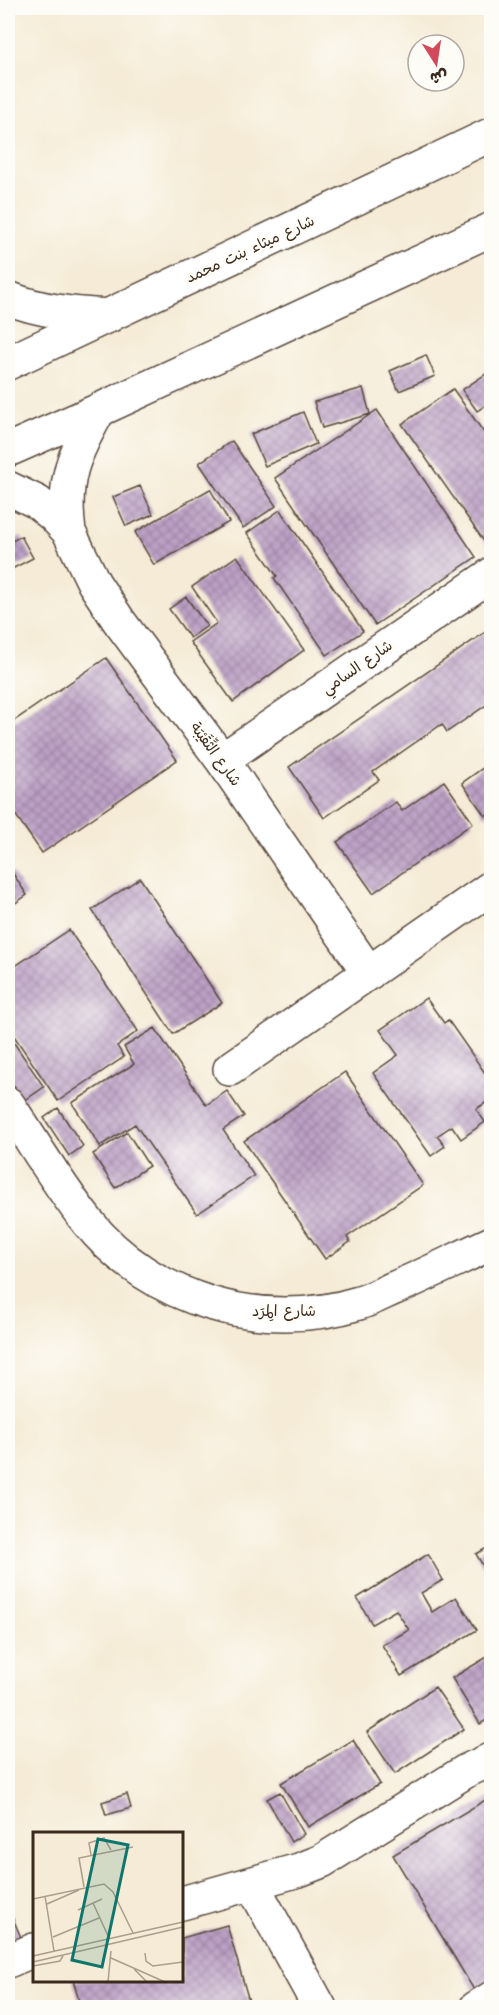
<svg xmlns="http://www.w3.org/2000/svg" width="499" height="2015" font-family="Kalam,'Playpen Sans Arabic',sans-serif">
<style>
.building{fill:url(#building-cross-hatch)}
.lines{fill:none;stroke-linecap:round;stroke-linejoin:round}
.minor-casing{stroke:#57473a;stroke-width:36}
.major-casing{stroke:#57473a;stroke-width:36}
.minor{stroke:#fff;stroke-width:33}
.major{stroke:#fff;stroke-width:33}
.labels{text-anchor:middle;stroke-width:5;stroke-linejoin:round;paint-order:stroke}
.street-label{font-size:15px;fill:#3b2a1e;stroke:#fdfcf7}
.inset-road{fill:none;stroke:#ab9e8c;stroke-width:1.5}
.view{fill:#0f766e;fill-opacity:0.15;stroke:#0f766e;stroke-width:3}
.inset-edge{fill:none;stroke:#3b2a1e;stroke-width:3}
</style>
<defs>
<pattern id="building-cross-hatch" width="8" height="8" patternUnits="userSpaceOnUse" patternTransform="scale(1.5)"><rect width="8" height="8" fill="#bca0c6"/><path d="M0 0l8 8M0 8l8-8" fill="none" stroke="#9a83a0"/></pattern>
</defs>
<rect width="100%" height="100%" fill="#fdfcf7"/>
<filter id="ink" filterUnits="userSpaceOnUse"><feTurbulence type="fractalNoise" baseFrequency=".0167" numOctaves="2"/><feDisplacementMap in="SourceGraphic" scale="12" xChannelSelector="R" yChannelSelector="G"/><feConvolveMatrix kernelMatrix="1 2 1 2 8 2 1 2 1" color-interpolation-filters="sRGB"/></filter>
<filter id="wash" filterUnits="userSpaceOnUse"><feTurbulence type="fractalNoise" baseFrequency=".008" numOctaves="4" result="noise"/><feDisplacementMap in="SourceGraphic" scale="24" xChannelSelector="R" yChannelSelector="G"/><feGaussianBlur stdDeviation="1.35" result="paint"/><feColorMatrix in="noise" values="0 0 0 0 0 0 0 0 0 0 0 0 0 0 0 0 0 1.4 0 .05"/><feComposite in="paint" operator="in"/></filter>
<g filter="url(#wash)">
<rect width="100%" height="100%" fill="#f5ebd6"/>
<g id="blocks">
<path class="building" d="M426,355L435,376L399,391L390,371Z
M492,370V401L477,411L462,390Z
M363,388L370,414L322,428L314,402Z
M453,389L492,444V541L486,544L402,424Z
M377,410L476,557L375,625L275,478Z
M303,412L316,444L265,466L251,434Z
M232,441L276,506L243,528L199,463Z
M140,486L153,514L126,526L113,497Z
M210,489L229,522L154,565L135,532Z
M280,510L363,631L327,655L274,578L277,576L247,533Z
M21,536L33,558L8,571V543Z
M237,556L304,650L233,702L190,642L217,623L192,587Z
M186,597L207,626L190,638L169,609Z
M490,629L492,701L447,732L442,724L373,772L379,780L324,818L289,767Z
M106,658L177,760L42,853L8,804V725Z
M492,743V811L485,816L462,783L491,762L482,750Z
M444,781L473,823L373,893L337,842L396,802L402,811Z
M8,866L27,895L8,908Z
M140,878L222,1003L173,1034L92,910Z
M69,930L138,1031L117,1046L124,1057L58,1101L8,1027V971Z
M426,998L444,1023L448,1020L492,1083V1102L490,1100L476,1109L485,1122L461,1139L452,1126L437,1136L445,1146L431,1156L373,1073L398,1055L380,1030Z
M155,1028L206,1105L227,1091L244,1116L223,1130L254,1176L197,1214L135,1124L100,1146L72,1103L134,1064L124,1047Z
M8,1034L44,1087L24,1101L8,1077Z
M345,1072L423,1185L347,1237L350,1242L325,1259L244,1141Z
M58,1108L83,1146L69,1156L44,1118Z
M127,1132L149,1166L115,1188L93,1154Z
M492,1545V1581L476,1554Z
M428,1554L443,1580L421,1593L432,1612L456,1597L477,1630L401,1676L382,1645L409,1630L396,1610L372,1624L357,1598Z
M492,1654V1717L480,1724L452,1678Z
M435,1687L464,1729L395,1774L367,1732Z
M353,1740L380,1784L308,1827L281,1783Z
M280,1792L304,1834L291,1842L267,1799Z
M127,1794L131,1808L106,1815L102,1802Z
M492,1796V1979L474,1990L393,1855Z
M8,1907L22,1940L8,1947Z
M227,1925L251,2008H81L73,1980H182V1938Z"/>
</g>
</g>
<g filter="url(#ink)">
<use href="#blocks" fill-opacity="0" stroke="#57473a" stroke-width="1.5"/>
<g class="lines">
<g class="minor-casing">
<path id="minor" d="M8,298C40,311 74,314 109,316
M8,488L37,502L54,516L69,532L94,583L119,621L222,760L369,973
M69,532C62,479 73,456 99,410
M222,760L492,574
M230,1069L492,887
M8,1104C33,1142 59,1186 87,1221C151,1301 262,1333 359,1303C370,1300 381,1294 392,1289C426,1275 459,1258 492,1243
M252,1884L320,2008
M182,1903L299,1870L322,1861L466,1771L492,1759
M8,1961L34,1950
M476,2008L492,1998"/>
</g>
<g class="major-casing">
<path id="major" d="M8,363L492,134
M8,450L99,410L492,229"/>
</g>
<use href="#minor" class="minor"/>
<use href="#major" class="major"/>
</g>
</g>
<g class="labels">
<g class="street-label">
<text transform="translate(250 249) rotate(-25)" y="5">شارع ميثاء بنت محمد</text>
<text transform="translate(357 667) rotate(-35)" y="5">شارع السامي</text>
<text transform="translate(216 754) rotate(54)" y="5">شارع الثِّقَيْبَة</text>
<text x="284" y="1316">شارع المِرَد</text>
</g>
</g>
<g transform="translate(33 1832)">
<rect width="150" height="150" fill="#f5ebd6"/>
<path class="inset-road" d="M58,23L56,11L71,6L78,18M51,55L46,26L100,15M12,64L21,119M0,67L71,52L80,60L100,101M60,71L76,106M14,72L46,58M45,78L69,67M20,105L66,86M112,121L113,129L120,134L150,130M0,124L150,90M78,126L132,150M0,130L150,95M0,134L27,129L30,124M101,137L114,150M75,150L78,119"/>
<path class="view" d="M65,7L95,13L69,135L39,128Z"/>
<rect width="150" height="150" class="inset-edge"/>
</g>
<rect width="499" height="2015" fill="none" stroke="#fdfcf7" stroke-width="30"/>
<g transform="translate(436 63) rotate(168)"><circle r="28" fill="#fdfcf7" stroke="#afa8a0" stroke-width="1.5"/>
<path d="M0-4.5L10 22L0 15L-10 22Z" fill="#d1495b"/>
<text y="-9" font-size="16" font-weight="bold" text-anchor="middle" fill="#3b2a1e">ش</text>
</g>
</svg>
